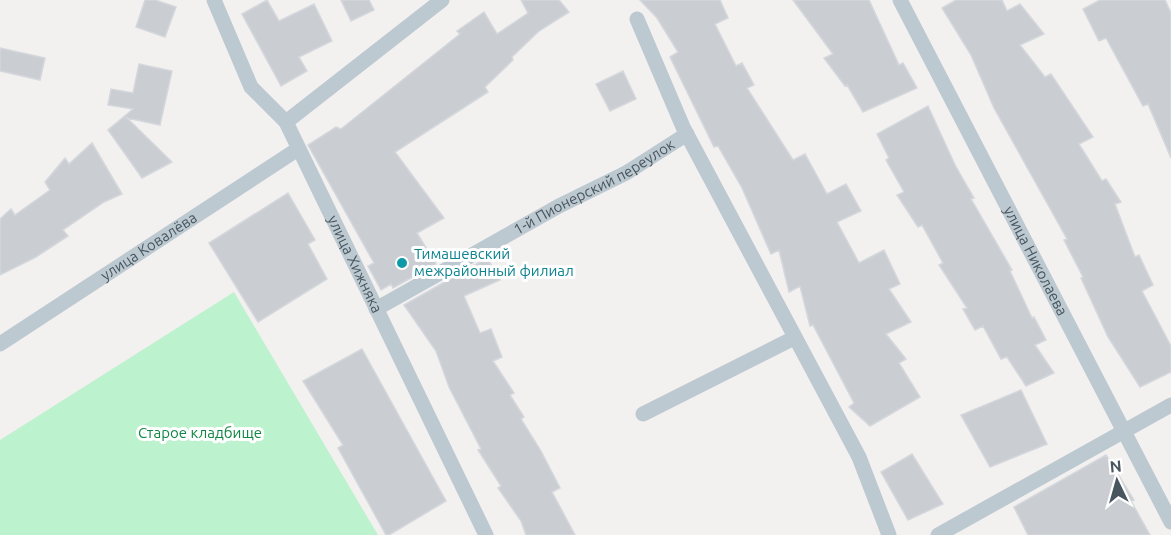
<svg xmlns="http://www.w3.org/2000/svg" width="1171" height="535" font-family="Ubuntu,sans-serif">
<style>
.green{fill:#bdf2ce}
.building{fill:#caced3;stroke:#d4d7dc;stroke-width:1.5}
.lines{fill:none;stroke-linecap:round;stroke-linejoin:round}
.street{stroke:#bdc9d0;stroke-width:15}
.culture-dot{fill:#0f9aa8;stroke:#fff;stroke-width:2}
.labels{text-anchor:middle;stroke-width:6;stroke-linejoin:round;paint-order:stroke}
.street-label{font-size:15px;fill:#47555f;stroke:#fff}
.culture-label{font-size:15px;fill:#0d838f;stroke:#fff;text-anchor:start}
.park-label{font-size:15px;fill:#128644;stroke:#fff}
</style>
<rect width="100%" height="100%" fill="#f3f0f0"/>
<path class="green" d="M234,292L378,535H0V440Z"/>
<path class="building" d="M145,0H155L176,7L165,37L136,27Z
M267,0L279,21L314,4L332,41L299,57L307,71L281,86L242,14Z
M341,0H369L374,10L351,21Z
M521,0H559L569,12L539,31L512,57L513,60L485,87L488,92L395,152L444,218L417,233L436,264L393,288L391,284L381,290L368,266L374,263L308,145L336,127L341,129L460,34L457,31L484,12L497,34L528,13Z
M640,0H720L728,18L715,24L736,66L742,63L754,85L747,88L793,160L805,154L827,194L846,184L861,211L837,222L859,263L884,250L900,284L889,289L911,322L886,334L906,359L899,363L920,397L870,426L849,407L854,403L813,325L810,326L800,286L789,292L779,250L771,254L742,188L718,146L714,147L670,57L678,52L657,18Z
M793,0H869L899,65L903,63L917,88L863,112L847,85L845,86L824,58L833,54Z
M956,0H1002L1007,11L1020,4L1044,34L1020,45L1045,77L1051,74L1093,137L1079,144L1102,181L1106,179L1121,202L1115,204L1135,257L1139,255L1153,285L1142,291L1171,346V372L1140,387L1108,337L1081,278L1083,277L1064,240L1067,239L994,108L971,55L942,8Z
M1100,0H1165L1171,13V158L1148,104L1143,106L1106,38L1099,41L1083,9Z
M0,48L45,58L40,80L0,71Z
M139,64L172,71L160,125L127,118L172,162L142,178L108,130L133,109L108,105L111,89L133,93Z
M623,71L636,99L610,111L596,84Z
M928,106L956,167L974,198L971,199L1012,270L1010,271L1032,318L1034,317L1046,340L1035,345L1054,373L1026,386L1007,357L1001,359L983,326L975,330L963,309L967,308L939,265L943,263L922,225L918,227L897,195L904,192L886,160L889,158L877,134Z
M92,143L122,194L104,202L63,230L68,236L36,257L0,275V219L11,209L15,215L50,190L45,182L65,158L69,164Z
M288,193L315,240L308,244L327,279L258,322L209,243Z
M487,258L500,280L464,296L480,333L491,329L502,357L493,361L514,393L510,395L524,417L521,419L541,451L560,488L552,492L575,535H526L521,521L498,488L501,486L478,450L481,449L449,387L436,351L404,305Z
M362,349L446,501L389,535H386L338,448L343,445L303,381Z
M1021,390L1047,444L990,467L961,415Z
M912,454L943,504L908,520L881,472Z
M1106,455L1134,500L1131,501L1150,535H1028L1014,507Z"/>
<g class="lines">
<g class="street">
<path id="s1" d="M214,0L251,87L286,122L486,535"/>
<path id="s2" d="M900,0L1171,522"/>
<path d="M637,19L683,127L859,457L889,535"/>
<path d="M286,122L442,0"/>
<path id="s3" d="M376,309L559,206L626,173L687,134"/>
<path id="s4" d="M0,344L298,149"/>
<path d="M643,414L794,338"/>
<path d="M938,535L1171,405"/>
</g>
</g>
<circle class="culture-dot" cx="402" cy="263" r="6"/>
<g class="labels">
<g class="street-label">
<text dy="5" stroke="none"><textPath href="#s3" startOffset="250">1-й Пионерский переулок</textPath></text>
<text dy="5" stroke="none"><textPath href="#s4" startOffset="178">улица Ковалёва</textPath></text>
<text dy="5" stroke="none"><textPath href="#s2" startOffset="294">улица Николаева</textPath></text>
<text dy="5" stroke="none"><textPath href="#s1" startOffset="302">улица Хижняка</textPath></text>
</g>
<g class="culture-label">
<text x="414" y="259">Тимашевский<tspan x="414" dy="17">межрайонный филиал</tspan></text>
</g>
<g class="park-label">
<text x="200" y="438">Старое кладбище</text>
</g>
</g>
<g transform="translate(1117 481) rotate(355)" stroke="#ffffff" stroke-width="4.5" paint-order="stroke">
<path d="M0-4.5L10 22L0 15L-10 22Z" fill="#47555f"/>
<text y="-9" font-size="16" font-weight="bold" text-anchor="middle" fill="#47555f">N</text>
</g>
</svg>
